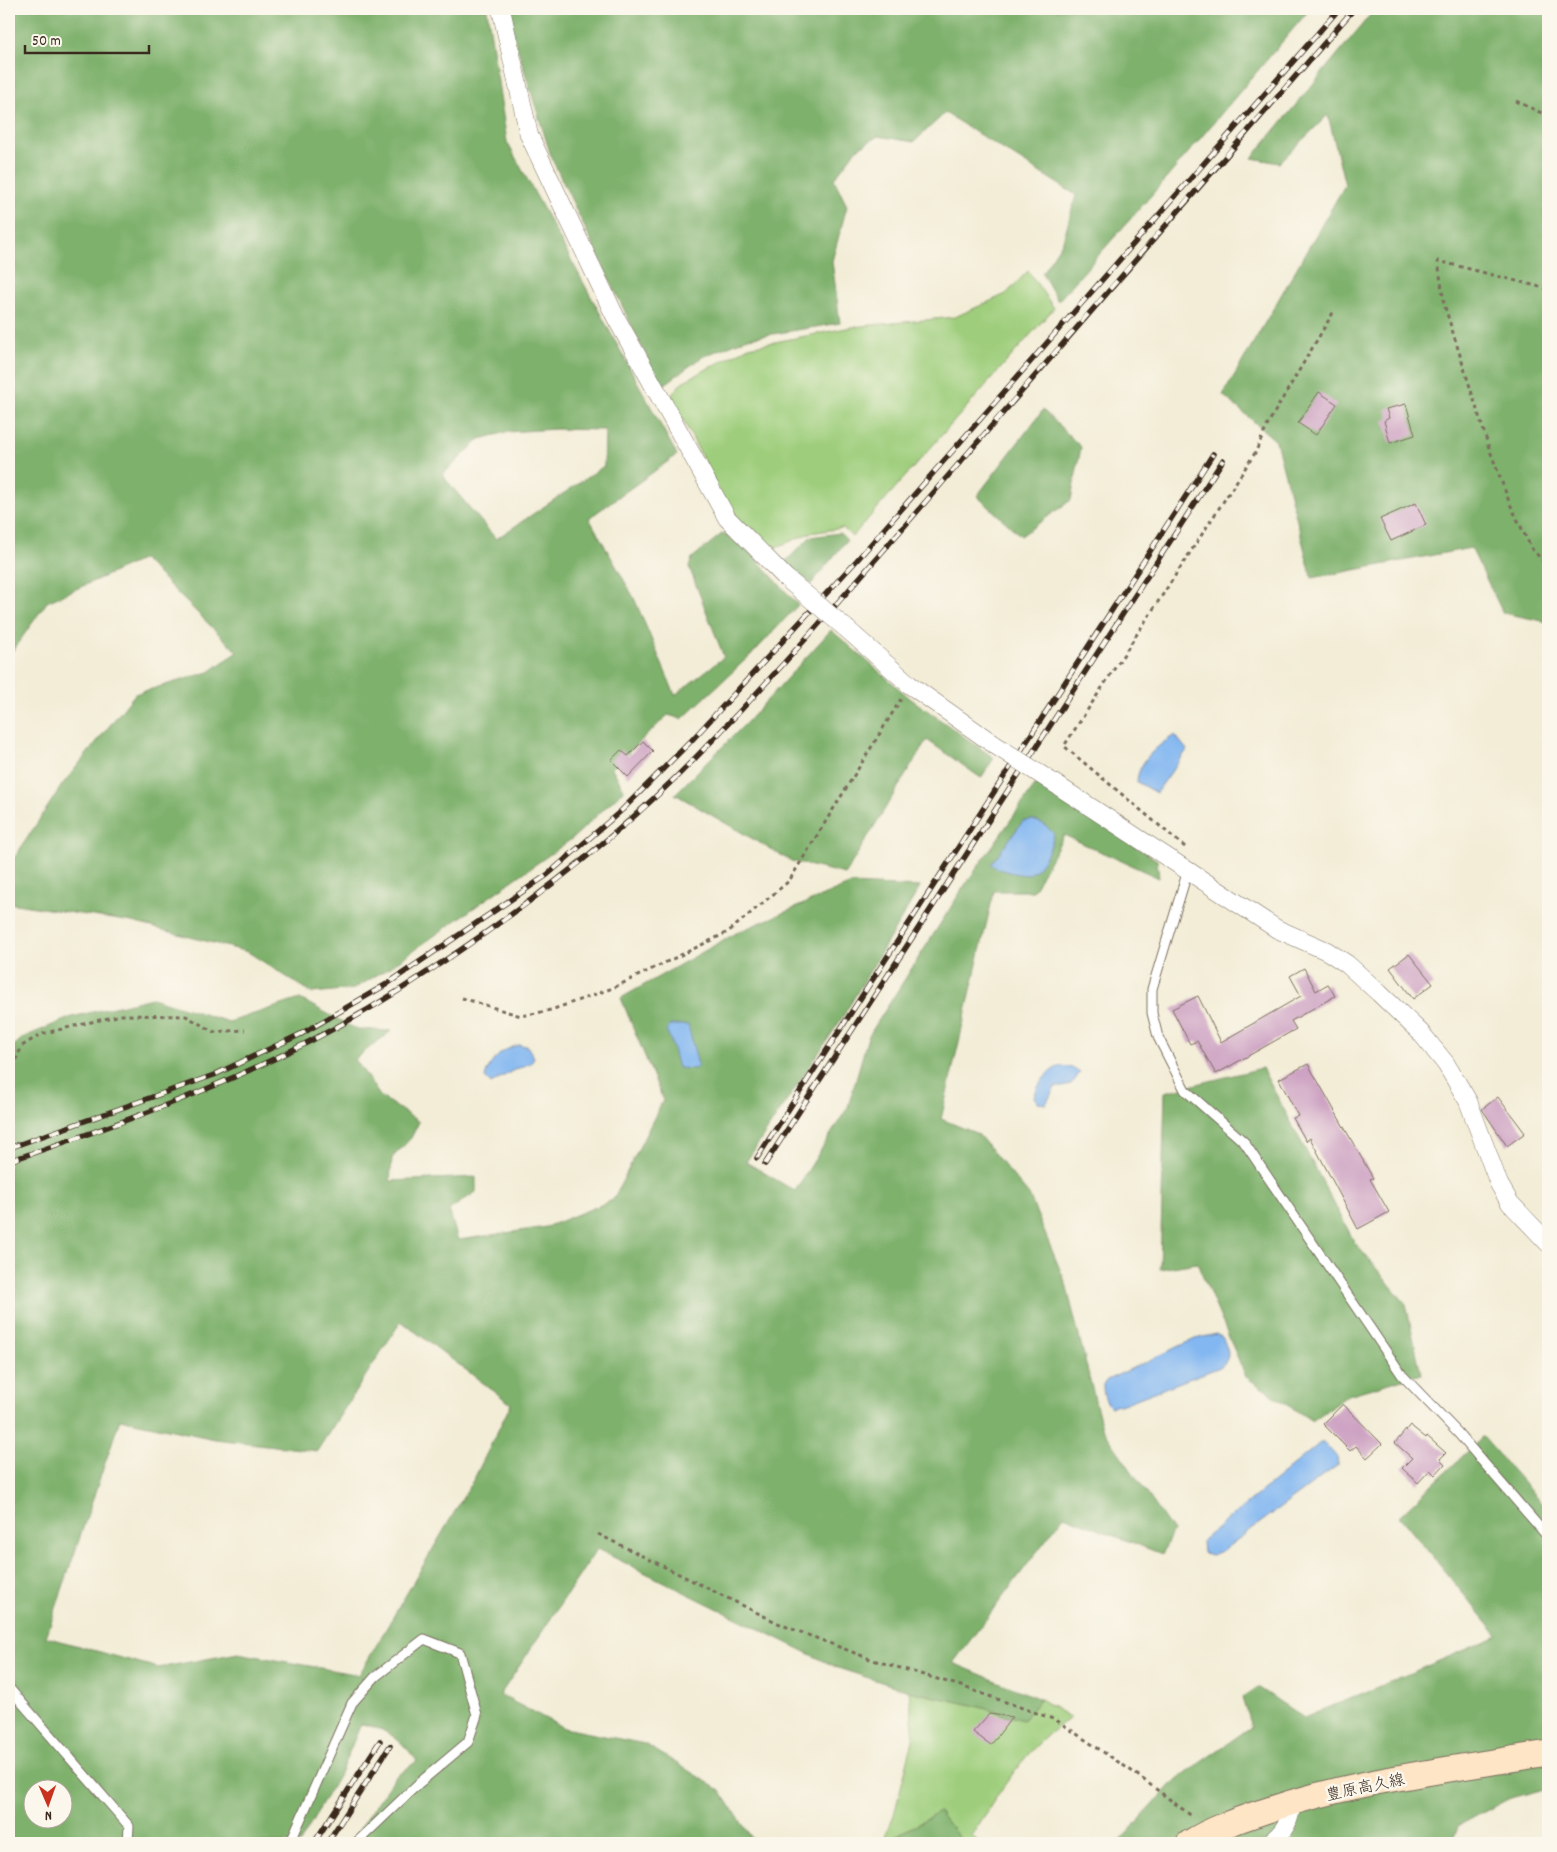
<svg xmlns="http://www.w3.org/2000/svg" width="1557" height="1852" font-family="Dekko,'Klee One',sans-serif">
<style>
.green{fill:#9ece7c;stroke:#6c7c4d}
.forest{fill:#7eb16c;stroke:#5c6e45;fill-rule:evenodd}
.water{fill:#83b7f1;stroke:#5f7088}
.building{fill:#cda2c3}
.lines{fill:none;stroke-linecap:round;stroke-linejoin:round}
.lane-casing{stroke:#7b6e5f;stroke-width:11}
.street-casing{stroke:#7b6e5f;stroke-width:19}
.secondary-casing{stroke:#7b6e5f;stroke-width:27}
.path{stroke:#7b6e5f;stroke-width:3;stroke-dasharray:4 4;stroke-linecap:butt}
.lane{stroke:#fff;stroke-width:9}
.street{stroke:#fff;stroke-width:18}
.secondary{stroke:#fee5c5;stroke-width:25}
.rail-casing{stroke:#3b2a1e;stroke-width:5.5}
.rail{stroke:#fbf7ec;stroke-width:4;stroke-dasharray:11;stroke-linecap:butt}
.street-bridge-casing{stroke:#7b6e5f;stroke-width:19;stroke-linecap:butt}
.street-bridge{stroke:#fff;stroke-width:18}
.labels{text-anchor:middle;stroke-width:5;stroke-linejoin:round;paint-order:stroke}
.street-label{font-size:16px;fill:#3b2a1e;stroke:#fbf7ec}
</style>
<rect width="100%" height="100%" fill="#fbf7ec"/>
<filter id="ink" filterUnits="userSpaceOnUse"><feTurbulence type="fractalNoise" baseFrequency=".02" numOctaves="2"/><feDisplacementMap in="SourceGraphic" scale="10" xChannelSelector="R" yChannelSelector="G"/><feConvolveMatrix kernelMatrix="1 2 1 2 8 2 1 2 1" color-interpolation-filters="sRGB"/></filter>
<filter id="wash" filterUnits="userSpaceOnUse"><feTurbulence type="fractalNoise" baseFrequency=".0096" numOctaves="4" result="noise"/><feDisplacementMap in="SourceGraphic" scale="20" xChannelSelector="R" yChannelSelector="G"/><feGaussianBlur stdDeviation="1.12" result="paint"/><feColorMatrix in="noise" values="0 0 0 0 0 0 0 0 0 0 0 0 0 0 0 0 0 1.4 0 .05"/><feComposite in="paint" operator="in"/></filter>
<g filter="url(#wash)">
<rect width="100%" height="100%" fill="#f3edd7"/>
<path class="green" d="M1028,271L1054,308L852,537L843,528L810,533L777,547H764L732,516L671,396L682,382L749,347L852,327L955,317L1006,294Z
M909,1691L973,1705L1023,1720L1040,1699L1071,1718C1026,1745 1000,1792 972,1835L980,1843H963L939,1812L882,1843L894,1815L914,1736Z"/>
<path class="forest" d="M9,9H487L507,142L677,455L589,518L634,598L675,695L724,657L689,567L692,558L723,533L751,553L798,605L757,649L682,719L668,715L612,768L624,790L573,838L390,967L354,989L312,993L248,952L132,922L9,903V866L62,785L135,694L209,672L237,652L143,559L47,602L9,656ZM556,429L605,430L604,466L496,539L442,475L480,439L507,432Z
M510,9H1310L1171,173L1058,301L1042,273L1063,241L1076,195L945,113L914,142L878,136L857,149L834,179L847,206L832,261L840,323L748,338L702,357L661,387L552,159L514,37Z
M1375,9H1548V622L1503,613L1471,548L1312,578L1276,441L1223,395L1345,185L1328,115L1279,163L1252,158Z
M1043,410L1081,447L1071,500L1021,536L977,496Z
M840,533L847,540L811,584L783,564L810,537Z
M831,630L911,699L994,758L981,778L927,740L845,874L791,861L675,794L748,721Z
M1036,784L1157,860L1159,878L1064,835L1033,891H994L941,1119L978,1134L1029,1195L1066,1284L1102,1428L1173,1531L1162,1554L1064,1516L953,1663L1040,1699L1023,1720L973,1705L909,1691L838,1668L597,1549L500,1695L564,1728L645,1744L720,1790L755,1843H350L395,1777L417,1761C402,1741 387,1728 361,1724L341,1771L300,1843H9V1050L24,1037L72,1017L152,998L229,1022L300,999L356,1029L391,1031L355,1059L380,1096L419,1122L411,1138L392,1158L390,1181L476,1177V1192L449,1210L458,1240L546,1227L613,1200L663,1100L621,998L738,932L851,884L920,887L842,1018L746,1162L795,1191L848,1107L868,1037L963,888ZM1033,820L1053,834L1051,846L1038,867L1006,844L1023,821ZM401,1321L511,1404L475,1477L359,1675L238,1653L158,1668L46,1637L120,1419L215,1439L317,1451ZM32,1790H62V1820H32Z
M1262,1068L1355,1243L1406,1304L1421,1374L1348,1395L1312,1421L1246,1377L1197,1263L1160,1269L1165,1092Z
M1483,1437L1548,1511V1788L1508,1799L1458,1826L1452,1843H1118L1177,1779L1251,1727L1242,1698L1258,1687L1304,1718L1498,1636L1399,1516Z
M939,1812L963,1843H883Z"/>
<path class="water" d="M1175,735L1187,750L1156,793L1137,782C1138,761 1158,745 1175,735Z
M1033,820L1044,824L1054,834C1051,847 1043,868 1029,874C1023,876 1015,873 1009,872C1002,870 997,869 991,864L1023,821Z
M670,1025H688L698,1065L695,1069L678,1068L670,1038L666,1032Z
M519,1045L527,1046L534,1057L531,1063L512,1071L491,1084L485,1078C488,1062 503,1048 519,1045Z
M1062,1066L1074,1068L1080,1072C1073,1084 1069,1088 1055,1087L1046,1104L1038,1103L1034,1097C1038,1084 1049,1068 1062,1066Z
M1216,1334L1223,1338C1228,1351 1232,1358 1220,1367L1123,1404L1111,1407C1104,1401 1103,1393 1103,1384L1107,1380L1195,1339Z
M1320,1443H1324L1337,1457L1338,1465L1222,1551L1212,1555L1203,1553L1202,1541Z"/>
<g id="blocks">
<path class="building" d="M1319,392L1337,404L1316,435L1298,423Z
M1406,404L1415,435L1390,443L1384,421L1389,418L1386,409Z
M1416,503L1426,525L1391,541L1380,519Z
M643,741L653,751L628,777L611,760L621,750L628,756Z
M1409,954L1433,984L1413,999L1390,968Z
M1304,968L1316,991L1328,984L1335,996L1291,1021L1296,1029L1216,1074L1197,1041L1190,1044L1172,1009L1198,996L1221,1042L1301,996L1290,976Z
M1308,1064L1373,1178L1370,1179L1389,1212L1358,1229L1310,1138L1306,1141L1293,1118L1298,1116L1279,1079Z
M1498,1097L1525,1133L1507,1146L1482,1109Z
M1343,1404L1382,1444L1367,1458L1356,1446L1350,1451L1323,1424Z
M1410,1425L1426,1438L1427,1436L1446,1453L1440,1459L1445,1464L1435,1475L1430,1470L1418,1483L1402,1468L1412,1458L1395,1443Z
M989,1714L1012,1717L991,1745L973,1732Z"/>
</g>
</g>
<g filter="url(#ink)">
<use href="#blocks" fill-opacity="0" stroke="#7b6e5f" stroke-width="1"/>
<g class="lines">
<g class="lane-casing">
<path id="lane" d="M1188,870L1152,989V1013L1158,1037L1185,1090L1244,1142L1402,1375L1458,1433L1548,1537
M9,1688L129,1826L128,1843
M290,1843L352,1703L375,1677L424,1639L460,1653L477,1715L468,1742L418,1784L356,1843"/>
</g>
<g class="street-casing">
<path id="street" d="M501,9L529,135L615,316L727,518L786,578
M848,630L910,685L995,745
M1049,780L1277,929L1327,951L1347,964L1379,993L1421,1033L1446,1064L1468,1101L1499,1184L1510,1203L1548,1243
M1269,1843C1285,1832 1290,1821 1292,1802"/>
</g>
<g class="secondary-casing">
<path id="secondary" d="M1189,1843C1213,1828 1238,1820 1265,1811C1357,1780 1454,1769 1548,1753"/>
</g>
<path class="path" d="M1516,101L1548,116
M1548,289L1438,261L1444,304L1489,448L1510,504L1531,548L1548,566
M1185,847L1064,746L1255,453L1270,420L1334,311
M462,998L521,1016L551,1010L613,988L728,932L789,881L901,699
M9,1075L22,1046L41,1034L121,1015L186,1016L214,1032L245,1030
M598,1534L782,1625L873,1660L961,1686L1056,1720L1136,1774L1193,1817"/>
<use href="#lane" class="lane"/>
<use href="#street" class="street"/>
<use href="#secondary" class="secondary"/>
<g class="rail-casing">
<path id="rail" d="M9,1148L214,1075L301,1034L387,984L547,875L622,810L691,741L857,560L1339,9
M757,1158L1213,454
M9,1161C144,1116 277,1068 398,991C507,922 613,844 703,750C793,657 877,557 962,460C1092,309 1223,159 1354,9
M765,1164L1223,460
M314,1843L380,1741
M327,1843L390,1746"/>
</g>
<use href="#rail" class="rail"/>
<g class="street-bridge-casing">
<path id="street-bridge" d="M786,578L848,630
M995,745L1049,780"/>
</g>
<use href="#street-bridge" class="street-bridge"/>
</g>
</g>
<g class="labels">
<g class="street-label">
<text transform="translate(1365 1786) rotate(-12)" y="6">豊原高久線</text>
</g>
</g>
<rect width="1557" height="1852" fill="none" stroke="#fbf7ec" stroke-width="30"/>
<g transform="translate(48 1804) rotate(178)"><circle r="24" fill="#fbf7ec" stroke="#aea59a"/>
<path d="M0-4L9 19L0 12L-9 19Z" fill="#c8321e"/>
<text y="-8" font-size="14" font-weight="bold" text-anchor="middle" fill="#3b2a1e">N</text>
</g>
<path d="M25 45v8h124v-8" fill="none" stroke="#3b2a1e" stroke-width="2.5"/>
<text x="32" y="45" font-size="15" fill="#3b2a1e" stroke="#fbf7ec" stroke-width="4" paint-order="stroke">50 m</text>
</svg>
